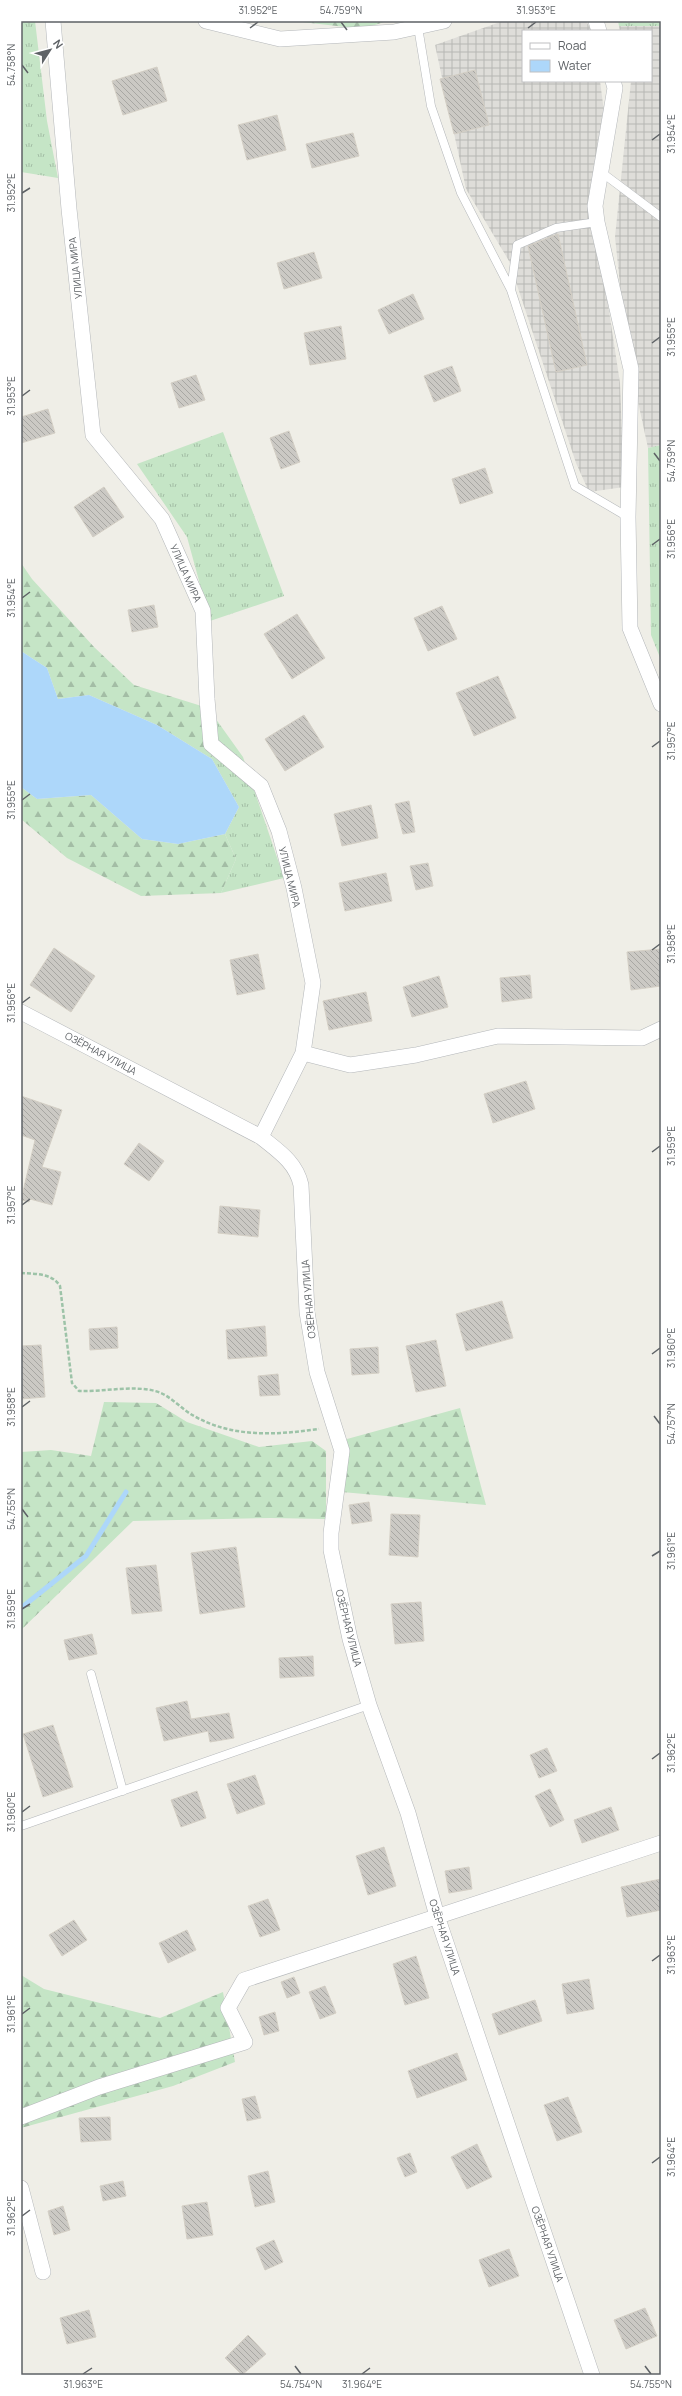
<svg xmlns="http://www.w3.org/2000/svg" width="682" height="2396" font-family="Manrope,sans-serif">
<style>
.industrial{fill:url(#industrial-grid)}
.grass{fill:url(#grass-tufts)}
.forest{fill:url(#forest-firs)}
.water{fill:#add7fa}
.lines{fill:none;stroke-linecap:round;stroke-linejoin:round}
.stream{stroke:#add7fa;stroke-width:5}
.building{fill:url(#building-back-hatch);stroke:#d4cfc5}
.service-casing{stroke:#b4b7ba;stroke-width:9}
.minor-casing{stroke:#b4b7ba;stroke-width:16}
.path{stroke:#9dc3a8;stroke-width:2.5;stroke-dasharray:4 2;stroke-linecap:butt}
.service{stroke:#fff;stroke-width:8}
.minor{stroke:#fff;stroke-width:15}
.ticks{fill:none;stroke:#5e6266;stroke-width:1.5}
.labels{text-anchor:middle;stroke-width:3;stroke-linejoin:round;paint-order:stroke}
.street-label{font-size:10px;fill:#5e6266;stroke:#fff}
.neatline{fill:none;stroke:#5e6266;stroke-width:1.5}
.ticks-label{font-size:10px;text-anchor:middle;fill:#5e6266}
</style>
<defs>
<pattern id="industrial-grid" width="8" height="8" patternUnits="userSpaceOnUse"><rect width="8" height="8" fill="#deddd9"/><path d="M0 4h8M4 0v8" fill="none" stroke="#b7b7b4"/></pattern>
<pattern id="grass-tufts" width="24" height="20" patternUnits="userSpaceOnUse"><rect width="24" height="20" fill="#c5e5c6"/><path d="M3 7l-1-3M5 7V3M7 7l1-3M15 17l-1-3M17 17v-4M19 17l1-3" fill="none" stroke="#a3bda5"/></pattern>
<pattern id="forest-firs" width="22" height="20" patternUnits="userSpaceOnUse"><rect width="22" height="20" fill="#c5e5c6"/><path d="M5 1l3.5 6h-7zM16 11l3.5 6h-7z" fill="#a3bda5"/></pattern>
<pattern id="building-back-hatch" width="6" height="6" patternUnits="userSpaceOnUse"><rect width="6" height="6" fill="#cbc9c4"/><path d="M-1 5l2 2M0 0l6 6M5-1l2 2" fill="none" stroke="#a8a7a3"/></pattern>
</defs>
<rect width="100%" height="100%" fill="#efeee7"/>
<path class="industrial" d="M503,21H586L592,31H523V81H600L605,119L594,212L620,383L624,487L589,492L576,463L509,261L466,189L435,45Z
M619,26H661V445L648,448L627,351L615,237L631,81H651V31H620Z"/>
<path class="grass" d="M21,21H35L47,121L58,178L21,172Z
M618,21H661V26H619Z
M223,432L284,596L210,621L187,537L137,464Z
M661,445V660L651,635L648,448Z
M208,708L243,757L284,878L221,893L236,859L225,834L239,807L212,759Z"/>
<path class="forest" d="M293,21H387L363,29Z
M21,563L32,579L94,647L134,685L208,708L212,759L157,725L89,695L58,699L47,668L21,651Z
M21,787L37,799L91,795L142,839L178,844L225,834L236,859L221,893L141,896L67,858L21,819Z
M104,1402L156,1403L187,1422L259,1447L312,1441L326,1451V1519L271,1518L133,1521L21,1630V1452L51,1450L91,1456Z
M460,1408L486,1505L342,1492L347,1439Z
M21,1975L44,1989L160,2018L223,1992L235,2062L173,2086L21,2128Z"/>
<path class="water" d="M21,651L47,668L58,699L89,695L157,725L212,759L239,807L225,834L178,844L142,839L91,795L37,799L21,787Z"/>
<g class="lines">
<path class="stream" d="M21,1608L86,1556L126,1492"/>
</g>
<path class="building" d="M157,67L167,101L123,115L112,81Z
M475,70L489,125L454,134L440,79Z
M277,115L286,150L247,160L238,125Z
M353,133L359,156L312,168L306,144Z
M558,234L587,365L556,372L528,246Z
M314,252L322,278L284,289L277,263Z
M413,294L424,319L389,334L378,310Z
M341,326L346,359L310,365L304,333Z
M452,366L461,391L434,402L424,376Z
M196,375L205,400L179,408L171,383Z
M48,409L55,433L21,443V417Z
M289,431L300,462L281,469L270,438Z
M485,468L493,493L460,504L452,479Z
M104,487L124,517L93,537L74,507Z
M154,605L158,627L132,632L128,610Z
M442,606L457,639L428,651L414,618Z
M297,614L325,658L292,679L264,634Z
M498,676L516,718L474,736L456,693Z
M304,715L324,747L285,771L265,739Z
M409,801L415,832L403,834L395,804Z
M371,805L378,838L342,846L334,814Z
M428,863L433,886L416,890L410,866Z
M386,873L392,901L345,911L339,883Z
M54,948L95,976L71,1012L30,985Z
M661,949V986L631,990L627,952Z
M258,954L265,989L237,995L230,960Z
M530,975L532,998L502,1002L500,978Z
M439,976L448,1007L412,1017L403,987Z
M366,992L372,1021L329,1030L323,1001Z
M526,1081L535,1109L493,1123L484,1094Z
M21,1096L62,1110L42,1167L61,1172L52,1205L30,1199L29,1202L21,1200L35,1140L21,1135Z
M139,1143L164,1161L149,1181L124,1164Z
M220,1206L260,1210L258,1237L218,1233Z
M502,1301L513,1338L466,1351L456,1314Z
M265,1326L267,1356L228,1359L226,1330Z
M117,1327L118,1348L90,1350L89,1329Z
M436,1340L446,1386L416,1392L406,1346Z
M41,1345L45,1397L21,1399V1346Z
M378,1347L379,1373L352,1375L350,1349Z
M278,1374L280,1395L260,1396L258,1376Z
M369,1502L372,1521L352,1524L349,1505Z
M391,1514L420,1515L418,1557L389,1555Z
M236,1547L245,1607L200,1614L191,1553Z
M156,1565L162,1611L132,1614L126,1568Z
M421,1602L424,1641L395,1644L391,1604Z
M92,1634L97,1654L69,1660L64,1640Z
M313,1656L314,1676L280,1678L279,1658Z
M187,1701L191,1719L229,1713L234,1738L210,1742L208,1731L164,1741L156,1708Z
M53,1725L73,1787L43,1797L23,1734Z
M547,1748L557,1771L539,1778L530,1755Z
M255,1775L265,1804L237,1814L227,1784Z
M550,1789L564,1820L550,1827L535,1796Z
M197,1791L206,1818L181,1827L171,1800Z
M611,1807L619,1830L582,1843L574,1820Z
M384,1847L396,1886L368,1895L356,1856Z
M469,1867L472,1889L449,1893L445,1871Z
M661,1879V1910L627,1917L621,1887Z
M268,1899L280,1930L260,1937L248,1906Z
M74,1920L87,1940L62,1956L49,1935Z
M187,1930L196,1950L168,1963L159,1943Z
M416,1956L429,1998L405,2005L393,1964Z
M294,1977L300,1993L287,1998L281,1982Z
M589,1979L594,2009L567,2014L562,1984Z
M325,1986L336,2013L320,2019L309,1992Z
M535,2000L542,2021L499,2035L492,2014Z
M275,2012L279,2031L264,2035L259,2017Z
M457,2053L467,2080L417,2098L408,2071Z
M255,2096L261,2118L247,2121L242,2099Z
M568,2097L582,2132L557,2141L544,2105Z
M110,2117L111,2140L81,2142L79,2118Z
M477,2144L492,2177L467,2189L451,2157Z
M410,2153L417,2172L405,2177L397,2158Z
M268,2171L275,2202L255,2207L248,2176Z
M123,2181L126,2196L103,2201L100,2186Z
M207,2202L213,2235L187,2239L182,2206Z
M63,2206L70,2230L54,2235L48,2211Z
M274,2240L283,2262L265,2270L256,2248Z
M509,2249L519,2276L489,2287L479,2260Z
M645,2308L657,2336L626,2349L614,2320Z
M89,2310L96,2337L67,2344L60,2318Z
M248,2335L266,2354L242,2375L225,2358Z"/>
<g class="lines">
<g class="service-casing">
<path id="service" d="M418,27L431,106L461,193L511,290L575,486L628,517
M601,172L661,217
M511,290L517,245L556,228L597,222
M91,1674L123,1791
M21,1826L369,1705"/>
</g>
<g class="minor-casing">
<path id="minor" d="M53,21L69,209L93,435L162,519L203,611L207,699L211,744L261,786L279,831L294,888L313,983L303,1053L261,1137
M206,21L280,39L394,32L444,21
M596,21L599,31
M613,81L615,88L595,206L597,222L631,369L628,517L630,628L661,704
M21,1012L261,1137C278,1151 296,1162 301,1185L307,1312L317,1372L342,1451L331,1533V1550L350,1639L369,1705L408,1813L437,1916L592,2375
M303,1053L350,1065L416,1055L498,1036L642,1038L661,1029
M21,2117L99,2087L245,2042L228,2008L244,1980L661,1843
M21,2188L43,2272"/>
</g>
<path class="path" d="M21,1273C35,1274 52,1273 60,1286L72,1383L79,1391C103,1392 132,1385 155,1391C169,1394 181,1409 194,1416C233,1438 276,1435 319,1429"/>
<use href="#service" class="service"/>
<use href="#minor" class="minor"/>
</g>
<path class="ticks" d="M341,22L347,30M250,28L258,22M528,28L536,22M22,65L28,73M652,140L660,134M22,193L30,188M652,343L660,337M22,396L30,390M654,453L660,461M652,545L660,539M22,598L30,592M652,747L660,741M22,800L30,794M652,950L660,944M22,1003L30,997M652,1152L660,1146M22,1205L30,1199M652,1354L660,1348M22,1407L30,1401M654,1416L660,1424M22,1509L28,1517M652,1556L660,1551M22,1609L30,1604M652,1759L660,1753M22,1812L30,1806M652,1961L660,1955M22,2014L30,2008M652,2163L660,2157M22,2216L30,2210M295,2366L301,2374M645,2366L651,2374M83,2374L92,2368M362,2374L370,2368"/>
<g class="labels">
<g class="street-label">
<text transform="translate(75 268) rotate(-96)" y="4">УЛИЦА МИРА</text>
<text transform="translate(186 573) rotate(66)" y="4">УЛИЦА МИРА</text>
<text transform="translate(290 877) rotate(76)" y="4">УЛИЦА МИРА</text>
<text transform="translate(101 1053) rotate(28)" y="4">ОЗЁРНАЯ УЛИЦА</text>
<text transform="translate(308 1299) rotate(-95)" y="4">ОЗЁРНАЯ УЛИЦА</text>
<text transform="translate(349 1628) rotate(76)" y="4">ОЗЁРНАЯ УЛИЦА</text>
<text transform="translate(445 1937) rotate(72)" y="4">ОЗЁРНАЯ УЛИЦА</text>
<text transform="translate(548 2244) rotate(71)" y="4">ОЗЁРНАЯ УЛИЦА</text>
</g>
</g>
<rect width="682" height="2396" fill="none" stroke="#ffffff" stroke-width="44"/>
<rect x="522" y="30" width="130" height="52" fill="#ffffff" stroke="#bfc0c2"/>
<rect x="530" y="43" width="20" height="6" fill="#ffffff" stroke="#bfc0c2"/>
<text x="558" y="50" font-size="12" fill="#5e6266">Road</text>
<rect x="530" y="60" width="20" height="12" fill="#add7fa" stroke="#bfc0c2"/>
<text x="558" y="70" font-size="12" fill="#5e6266">Water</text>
<g transform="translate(50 50) rotate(54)" stroke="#ffffff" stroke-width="3" paint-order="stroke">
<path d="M0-3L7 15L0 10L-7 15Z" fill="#5e6266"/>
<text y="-6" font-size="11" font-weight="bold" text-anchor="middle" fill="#5e6266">N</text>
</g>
<rect x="22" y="22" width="638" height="2352" class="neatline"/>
<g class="ticks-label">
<text x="258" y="14">31.952°E</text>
<text x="341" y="14">54.759°N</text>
<text x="536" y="14">31.953°E</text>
<text transform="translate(11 65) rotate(-90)" y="4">54.758°N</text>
<text transform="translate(671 134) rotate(-90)" y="4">31.954°E</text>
<text transform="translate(11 193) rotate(-90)" y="4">31.952°E</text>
<text transform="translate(671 337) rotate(-90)" y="4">31.955°E</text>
<text transform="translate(11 396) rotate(-90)" y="4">31.953°E</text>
<text transform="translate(671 461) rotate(-90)" y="4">54.759°N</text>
<text transform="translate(671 539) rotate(-90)" y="4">31.956°E</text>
<text transform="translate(11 598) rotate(-90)" y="4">31.954°E</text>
<text transform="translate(671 741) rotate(-90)" y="4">31.957°E</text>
<text transform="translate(11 800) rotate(-90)" y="4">31.955°E</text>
<text transform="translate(671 944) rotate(-90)" y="4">31.958°E</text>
<text transform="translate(11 1003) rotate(-90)" y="4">31.956°E</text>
<text transform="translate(671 1146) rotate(-90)" y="4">31.959°E</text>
<text transform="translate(11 1205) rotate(-90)" y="4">31.957°E</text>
<text transform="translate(671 1348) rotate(-90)" y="4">31.960°E</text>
<text transform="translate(11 1407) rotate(-90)" y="4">31.958°E</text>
<text transform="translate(671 1424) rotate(-90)" y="4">54.757°N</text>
<text transform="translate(11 1509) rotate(-90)" y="4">54.755°N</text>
<text transform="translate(671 1551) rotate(-90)" y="4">31.961°E</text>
<text transform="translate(11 1609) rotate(-90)" y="4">31.959°E</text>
<text transform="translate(671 1753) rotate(-90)" y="4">31.962°E</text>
<text transform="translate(11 1812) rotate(-90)" y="4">31.960°E</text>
<text transform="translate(671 1955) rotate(-90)" y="4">31.963°E</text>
<text transform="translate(11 2014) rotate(-90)" y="4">31.961°E</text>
<text transform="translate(671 2157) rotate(-90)" y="4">31.964°E</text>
<text transform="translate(11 2216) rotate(-90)" y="4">31.962°E</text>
<text x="83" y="2388">31.963°E</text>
<text x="301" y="2388">54.754°N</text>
<text x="362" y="2388">31.964°E</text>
<text x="651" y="2388">54.755°N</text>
</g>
</svg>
